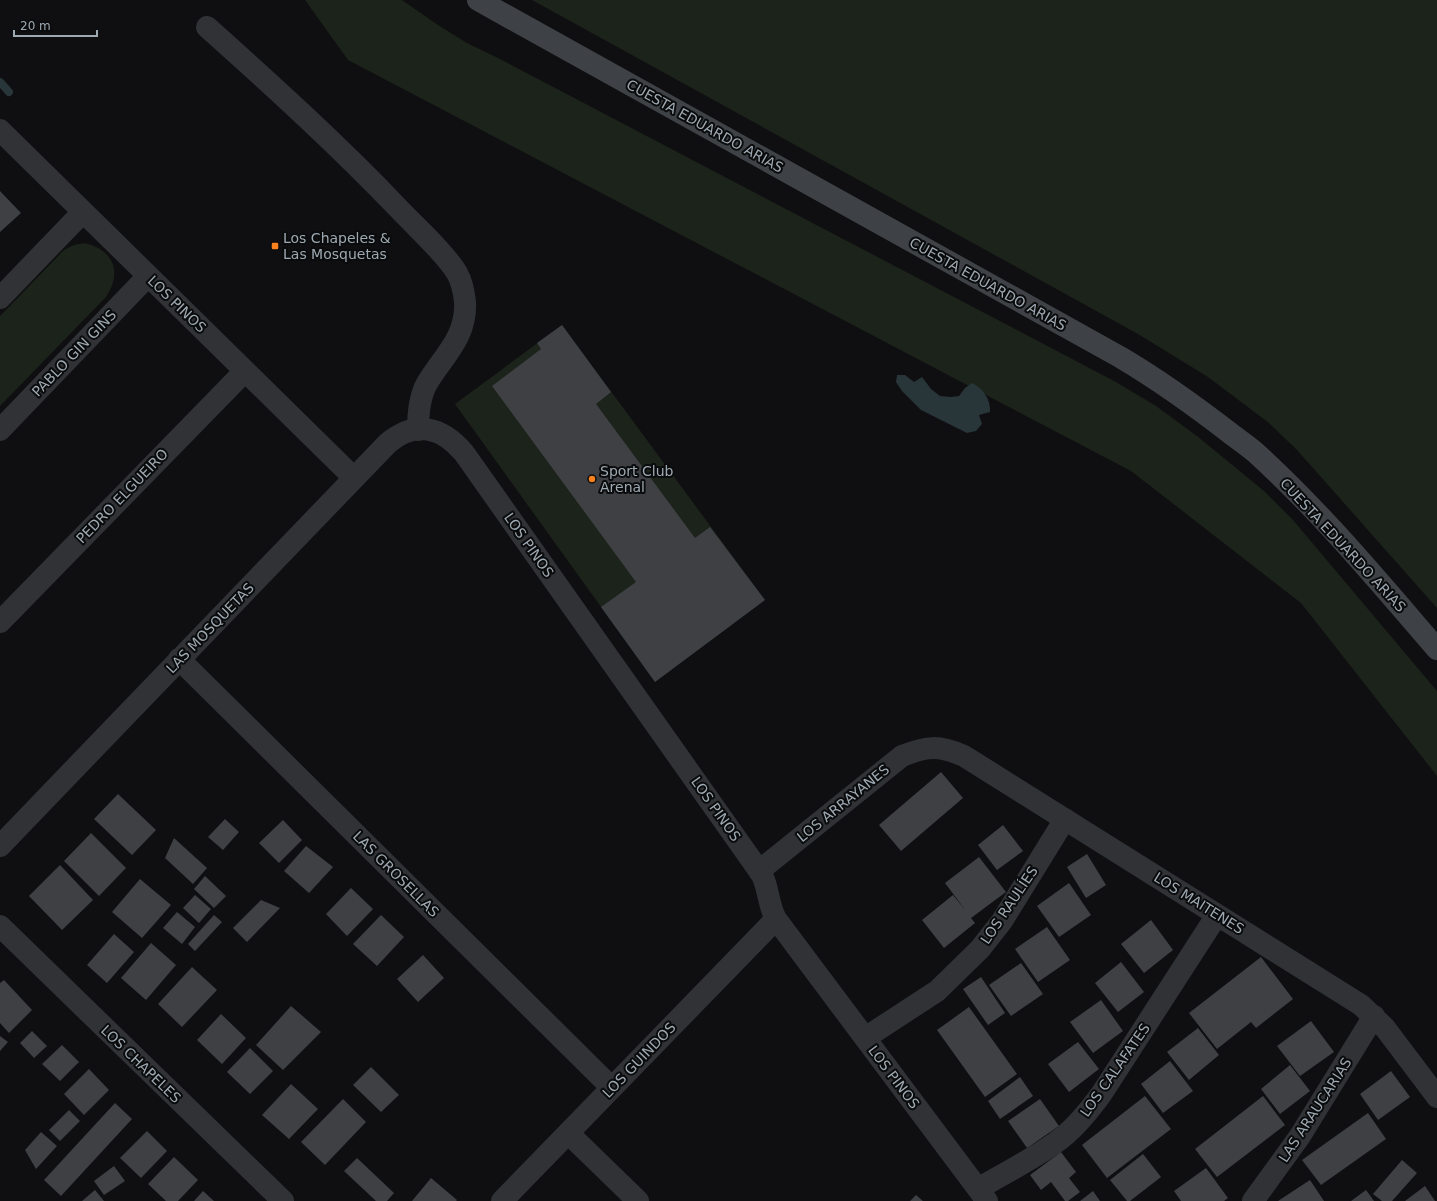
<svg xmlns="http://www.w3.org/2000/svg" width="1437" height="1201" font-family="'DejaVu Sans',sans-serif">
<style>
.green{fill:#1c231b}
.water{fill:#283539}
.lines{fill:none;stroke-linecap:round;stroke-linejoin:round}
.stream{stroke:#283539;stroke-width:8}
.building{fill:#3e4044}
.street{stroke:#303236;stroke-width:22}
.secondary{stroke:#3e4246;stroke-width:22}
.poi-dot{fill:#fa811d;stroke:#0a0b0c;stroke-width:1.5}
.labels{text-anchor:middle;stroke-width:4;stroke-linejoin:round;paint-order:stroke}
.street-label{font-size:14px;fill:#9fa9b2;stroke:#0a0b0c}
.poi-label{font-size:14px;fill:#9fa9b2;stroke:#0a0b0c;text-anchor:start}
</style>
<rect width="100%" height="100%" fill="#0f0f11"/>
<path class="green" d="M305,0H402L438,25L467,43L498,58L1116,382L1156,406L1197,436L1264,491L1293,520L1437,691V776L1301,603L1131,471L348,60Z
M532,0H1437V608L1297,450L1269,423L1208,377L1138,334Z
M84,243C113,249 123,272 106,297L0,406V316L64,250L74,245Z
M562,325L765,600L655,682L455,404Z"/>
<path class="water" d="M897,375H905L914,382L922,377L931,389L940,396L951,397L959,396L965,388L972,383C983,388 991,400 990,412L979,415L982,424L976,431L967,433L921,410L902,391L896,382Z"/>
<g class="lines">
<path class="stream" d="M0,82L9,92"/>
</g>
<path class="building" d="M0,191L21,213L0,232Z
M562,325L611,392L596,404L695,538L710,527L765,600L655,682L601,607L636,582L492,386L541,349L537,343Z
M941,772L963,798L901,851L879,825Z
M118,794L156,830L132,855L94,819Z
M225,819L239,832L223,850L208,837Z
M283,820L302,840L279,863L259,843Z
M1003,825L1023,851L997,870L978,845Z
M91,833L126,868L99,896L64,861Z
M174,838L207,868L193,884L165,858Z
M306,846L333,867L309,893L284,871Z
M1087,854L1106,885L1086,898L1067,867Z
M979,857L1006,892L971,918L975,923L944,948L922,920L953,895L966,911L945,883Z
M60,865L93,900L62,930L29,896Z
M205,876L226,896L214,908L194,889Z
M140,879L171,905L142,938L112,912Z
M1069,883L1091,915L1059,937L1037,906Z
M351,888L373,909L347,936L326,914Z
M195,895L211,909L199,923L183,908Z
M261,900L280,908L247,942L233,928Z
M177,912L195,927L182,944L163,928Z
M214,915L222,922L195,951L188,944Z
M381,915L404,937L377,966L353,944Z
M1151,920L1173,950L1144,973L1121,944Z
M1047,927L1070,960L1038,982L1015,949Z
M114,934L134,952L107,983L87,965Z
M151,943L176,965L146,1000L121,978Z
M423,955L444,978L418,1002L397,979Z
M1261,957L1293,999L1256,1028L1251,1022L1217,1049L1189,1013Z
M1121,962L1144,992L1118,1012L1095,983Z
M1021,963L1043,994L1011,1016L989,985Z
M192,967L217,990L182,1027L158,1004Z
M981,977L1005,1013L988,1025L963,989Z
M4,980L32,1010L9,1033L0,1023V983Z
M1101,1000L1123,1031L1093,1053L1070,1022Z
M291,1006L321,1032L283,1070L256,1045Z
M969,1007L1017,1074L985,1097L937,1030Z
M221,1014L246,1038L222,1064L197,1040Z
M1311,1021L1334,1052L1300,1076L1277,1046Z
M1198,1028L1219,1055L1189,1080L1167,1052Z
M32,1031L47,1046L34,1058L20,1043Z
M0,1036L8,1042L0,1051Z
M1078,1042L1099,1069L1069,1092L1048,1064Z
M62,1045L79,1062L60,1081L42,1064Z
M250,1048L273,1071L250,1094L227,1072Z
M1170,1061L1193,1091L1163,1113L1141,1084Z
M1290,1065L1310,1091L1280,1114L1261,1089Z
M371,1067L399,1095L381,1112L353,1085Z
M89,1069L109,1090L84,1115L64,1094Z
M1391,1071L1410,1097L1378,1120L1360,1094Z
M1020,1077L1033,1096L1000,1119L988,1101Z
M291,1084L318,1109L289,1139L262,1115Z
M1145,1096L1171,1129L1107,1178L1082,1145Z
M1263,1096L1285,1125L1217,1177L1195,1149Z
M343,1099L366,1122L325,1165L301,1142Z
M1040,1099L1059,1126L1027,1148L1008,1121Z
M115,1103L132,1119L61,1196L44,1180Z
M69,1110L80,1121L60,1141L49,1130Z
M1368,1113L1386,1139L1321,1185L1302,1160Z
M147,1131L167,1151L141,1178L120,1158Z
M41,1132L57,1146L36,1169L25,1150Z
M1061,1152L1076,1172L1069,1178L1080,1192L1068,1201H1065L1051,1182L1041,1190L1030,1175Z
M1143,1154L1161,1177L1130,1201H1127L1110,1180Z
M174,1157L198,1180L178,1201H166L148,1184Z
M357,1158L394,1193L387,1201H376L344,1171Z
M1402,1160L1417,1173L1392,1201H1382L1373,1194Z
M114,1166L125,1181L104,1195L94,1181Z
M1206,1168L1228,1198L1224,1201H1181L1174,1191Z
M431,1178L457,1200L456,1201H412Z
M1310,1180L1324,1201H1278Z
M1425,1186L1435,1201H1405Z
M95,1190L104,1201H82Z
M1366,1190L1374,1201H1351Z
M203,1191L214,1201H194Z
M1093,1191L1100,1201H1080Z
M916,1195L923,1201H910Z"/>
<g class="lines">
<path class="street" d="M207,27C273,86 339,146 400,210C417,228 445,253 457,273C462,282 464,292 465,302C467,338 442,357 426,385C419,399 418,415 418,430
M0,130L354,478
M0,298L83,212
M0,430L148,276
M0,622L245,371
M179,659L612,1088
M0,846L388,443C416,420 442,427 464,453L762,875C769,889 768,905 776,919L987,1201
M759,871L902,756C927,746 939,745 964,756L1361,1005L1385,1028L1437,1097
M0,926L283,1201
M865,1038L937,991L980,949L1002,921L1065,819
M568,1133L638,1201
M978,1189C1003,1174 1031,1160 1055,1143C1074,1130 1089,1111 1102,1093L1217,915
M502,1201L776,919
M1253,1201L1300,1136L1374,1016"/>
<path class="secondary" d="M478,0L1120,357C1159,380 1195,406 1230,433C1239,440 1248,446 1256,453C1322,513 1379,582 1437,649"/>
</g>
<g class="poi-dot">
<rect x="271" y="242" width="8" height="8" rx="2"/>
<circle cx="592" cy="479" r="4"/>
</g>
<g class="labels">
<g class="street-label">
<text transform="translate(705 126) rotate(29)" y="5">CUESTA EDUARDO ARIAS</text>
<text transform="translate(988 284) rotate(29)" y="5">CUESTA EDUARDO ARIAS</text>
<text transform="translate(177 304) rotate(44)" y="5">LOS PINOS</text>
<text transform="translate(74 353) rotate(-46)" y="5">PABLO GIN GINS</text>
<text transform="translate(122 496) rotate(-46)" y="5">PEDRO ELGUEIRO</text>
<text transform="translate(529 545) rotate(55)" y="5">LOS PINOS</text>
<text transform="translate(1343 545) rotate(47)" y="5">CUESTA EDUARDO ARIAS</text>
<text transform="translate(210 628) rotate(-46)" y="5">LAS MOSQUETAS</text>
<text transform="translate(843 803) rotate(-39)" y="5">LOS ARRAYANES</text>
<text transform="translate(716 809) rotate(55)" y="5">LOS PINOS</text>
<text transform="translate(396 874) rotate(45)" y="5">LAS GROSELLAS</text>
<text transform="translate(1199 903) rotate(32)" y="5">LOS MAITENES</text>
<text transform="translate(1009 905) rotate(-56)" y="5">LOS RAULÍES</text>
<text transform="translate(639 1060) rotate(-46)" y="5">LOS GUINDOS</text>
<text transform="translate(141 1064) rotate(44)" y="5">LOS CHAPELES</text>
<text transform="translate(1115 1070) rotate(-55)" y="5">LOS CALAFATES</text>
<text transform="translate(894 1077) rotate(53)" y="5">LOS PINOS</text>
<text transform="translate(1315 1110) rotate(-57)" y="5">LAS ARAUCARIAS</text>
</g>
<g class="poi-label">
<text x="283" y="243">Los Chapeles &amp;<tspan x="283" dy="16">Las Mosquetas</tspan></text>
<text x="600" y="476">Sport Club<tspan x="600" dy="16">Arenal</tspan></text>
</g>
</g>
<path d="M14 30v6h83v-6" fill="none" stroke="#9fa9b2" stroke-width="2"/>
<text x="20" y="30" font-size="12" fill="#9fa9b2" stroke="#0a0b0c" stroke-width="3" paint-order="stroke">20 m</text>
</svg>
